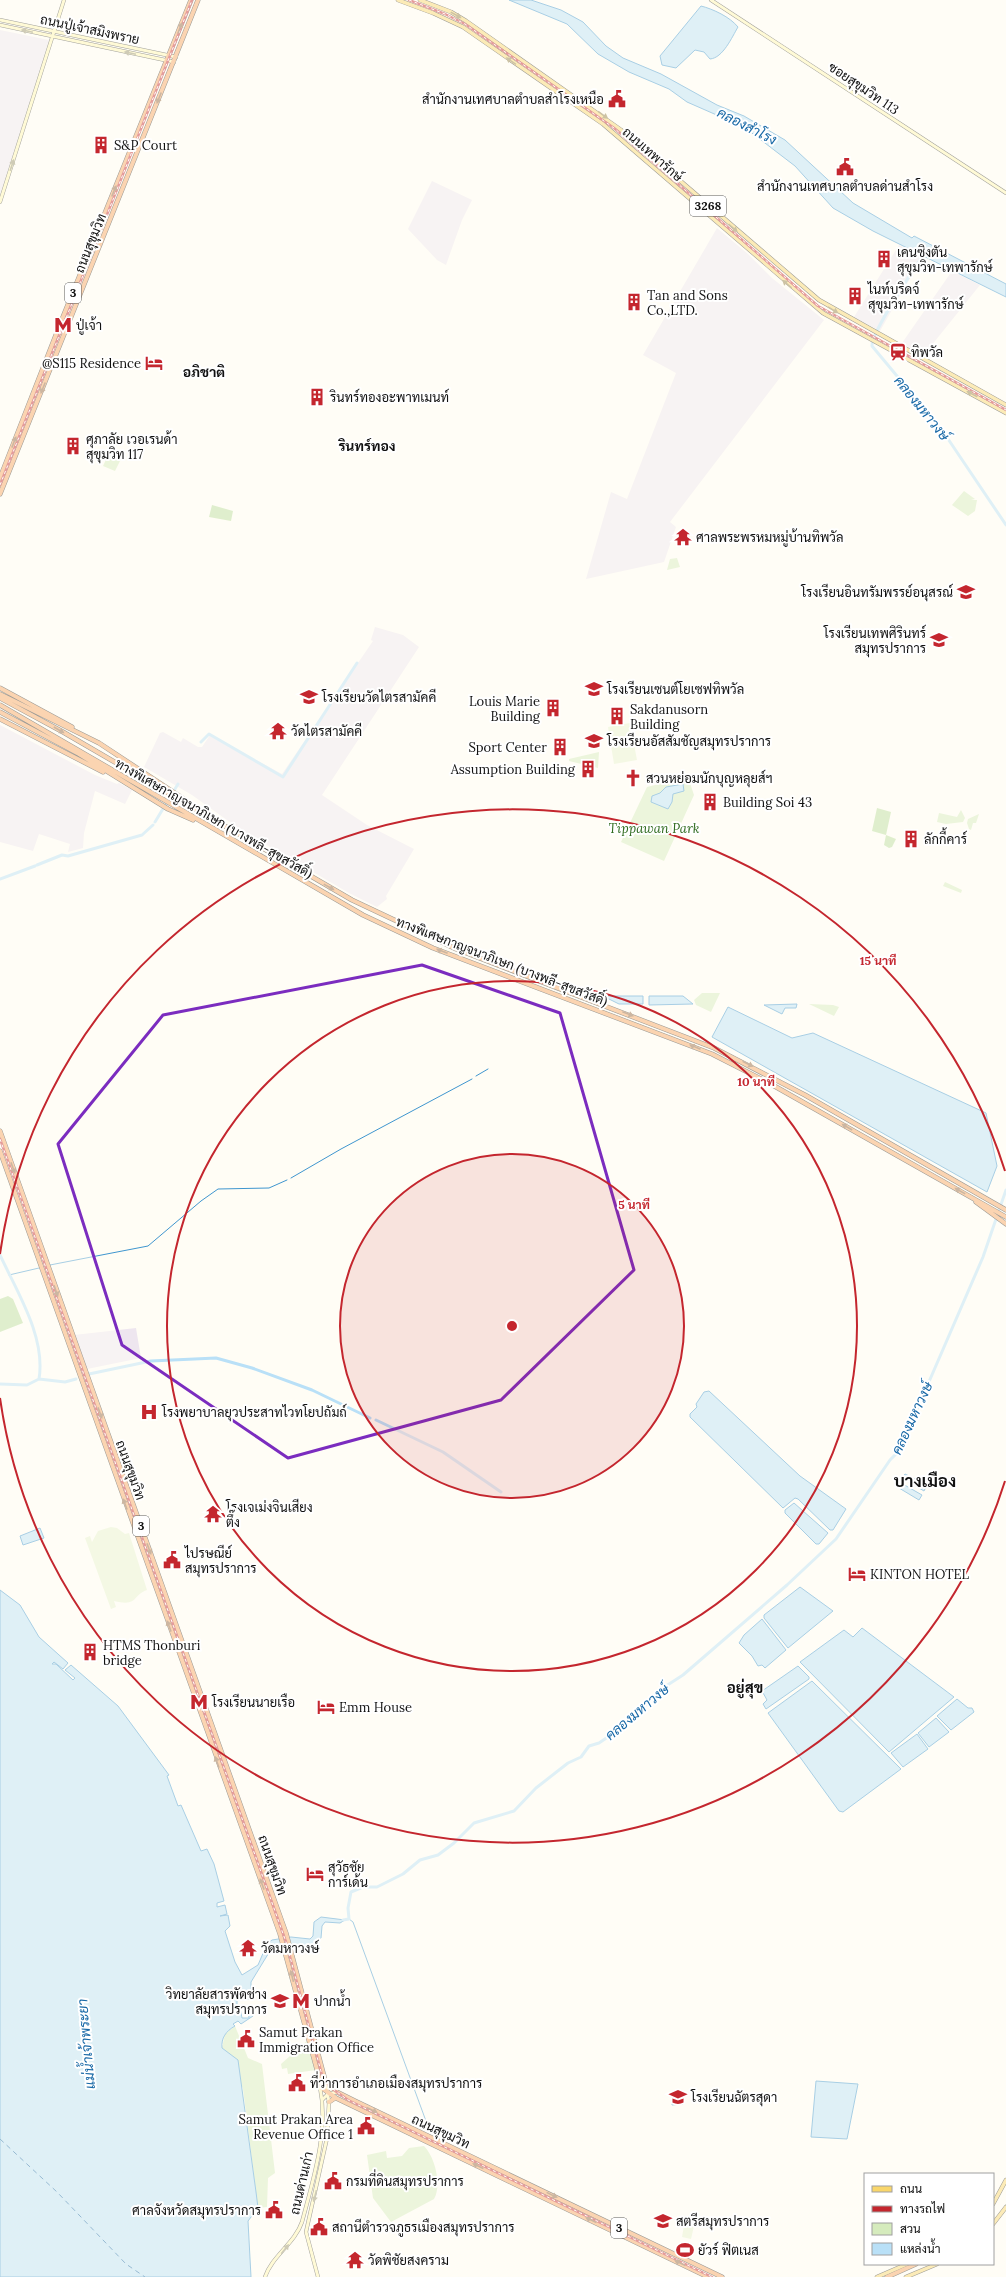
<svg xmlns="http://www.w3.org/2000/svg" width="1006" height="2277" font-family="Lora,Sarabun,serif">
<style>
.industrial{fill:#eee6ef}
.green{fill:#d5ebbd}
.forest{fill:#b9dc9c}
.pitch{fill:#e6f2cf}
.water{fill:#b9e0f7;stroke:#3f96cf}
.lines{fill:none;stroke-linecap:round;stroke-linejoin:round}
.stream{stroke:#3f96cf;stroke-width:1}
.canal{stroke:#b9e0f7;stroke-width:3}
.ferry{stroke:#1768a6;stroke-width:1;stroke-dasharray:5 4;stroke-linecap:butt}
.secondary-casing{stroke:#333;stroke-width:4}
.primary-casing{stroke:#222;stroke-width:4.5}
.highway-casing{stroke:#222;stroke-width:5}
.secondary{stroke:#fff6b0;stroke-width:3}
.primary{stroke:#f9d66b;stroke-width:3.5}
.highway{stroke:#f5a25d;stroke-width:4}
.rail-casing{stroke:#c4262e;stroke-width:2.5}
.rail{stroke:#fff;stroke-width:1;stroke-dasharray:3;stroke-linecap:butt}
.oneway{fill:#917d42}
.oneway2{fill:#8e613b}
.oneway3{fill:#948f68}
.marked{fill:none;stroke:#7b2cbf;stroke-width:3;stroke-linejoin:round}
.ring{fill:none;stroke:#c4262e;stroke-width:2}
.labels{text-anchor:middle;stroke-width:4;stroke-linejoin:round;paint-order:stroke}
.shield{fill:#fff;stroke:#585858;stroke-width:1}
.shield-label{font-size:12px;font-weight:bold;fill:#111}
.street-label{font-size:13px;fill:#111;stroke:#fff}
.poi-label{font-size:13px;fill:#111;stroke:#fff;text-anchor:start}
.park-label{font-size:13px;font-style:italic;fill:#2f6b1f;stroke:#fff}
.water-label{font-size:14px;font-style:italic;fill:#1768a6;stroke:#fff}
.neighbourhood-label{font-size:14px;font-weight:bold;fill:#111;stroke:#fff}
.quarter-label{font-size:15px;font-weight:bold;fill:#111;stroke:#fff}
.district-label{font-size:17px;font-weight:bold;fill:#111;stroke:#fff}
.centre{fill:#c4262e;stroke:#fff;stroke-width:2}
.ring-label{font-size:12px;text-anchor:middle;font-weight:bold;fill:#c4262e;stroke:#fff;stroke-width:4;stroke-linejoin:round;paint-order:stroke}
</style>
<rect width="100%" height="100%" fill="#fffdf5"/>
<path class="industrial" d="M0,30L49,40L0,195Z
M432,181L472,200L462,220L446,265L437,260L408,229Z
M717,228L748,254L772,278L824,320L670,522L676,527L664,562L586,579L611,492L627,499L676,373L643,355Z
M899,245L922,257L880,331L854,317Z
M952,271L980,285L923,356L902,343Z
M375,627L403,635L419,647L322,795L367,825L414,849L386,896L387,899L377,907L349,893L241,830L192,795L144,767L160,733L163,732L181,742L183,738L198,747H202L210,735L282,774L373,641L371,640Z
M0,725L95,775L117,784L119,783L132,790L125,804L95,791L84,833L83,848L68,852L70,844L39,834L33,851L0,842Z
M136,1328L141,1358L87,1369L74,1335Z"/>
<path class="green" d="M112,447L124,453L115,471L103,466Z
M964,491L975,499L971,500H977L975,511L968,516L952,505Z
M677,558L680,567L667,570L670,559Z
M599,752L598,768L569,761V759Z
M688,777L694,795L664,861L621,842L647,787Z
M961,810L965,818L963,822L946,824L937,822L939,813L957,817Z
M979,814L976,823H973L971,830L969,829L967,823L968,819Z
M945,882L962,890L961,893L943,886Z
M702,993H720L711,1012L696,1005L694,1000Z
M809,1004L833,1005L839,1007L834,1016Z
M235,2026L248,2058L262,2064L275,2173L268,2178L267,2207L258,2208L243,2089L231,2056L222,2048L225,2034Z
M308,2040L316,2070L288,2074L287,2068L282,2069L281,2064Z
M424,2146C435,2157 442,2185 434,2199L391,2222L373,2198L367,2155L386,2151L387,2158L402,2156L409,2148Z"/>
<path class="forest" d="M212,505L233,511L231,521L209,517Z
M877,808L891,812L886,835L896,839L892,847L889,848L884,845L886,835L872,831Z
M8,1296L13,1299L23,1323L0,1332V1299Z"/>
<path class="pitch" d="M630,723L637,760L614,764L608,727Z
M111,1527L117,1528L125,1534L129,1533L147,1590C132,1595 139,1607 114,1601L116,1607L111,1609L85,1538L90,1536L92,1542L98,1531Z
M684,2225L694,2226L691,2239L682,2237Z"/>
<path class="water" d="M509,0H531L561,10L583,22L606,46L623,58L661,74L717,105L744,116L785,140L853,203L912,238L914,236L1006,284V297L873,231L833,208L795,166L744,127L687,102L669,89L629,72L598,54L567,24Z
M701,6C713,9 730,17 738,27C732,37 723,58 710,59L704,52L695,50L676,68L662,65L660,56Z
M683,784L684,791L673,794L672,802L668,809L651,802L652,796L660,793L666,787Z
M603,996H643V1004H619Z
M649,996H683L693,1004L649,1005Z
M797,1004L796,1008H785L782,1014L764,1005Z
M728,1007L792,1038L813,1033L986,1113L997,1166L987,1192L712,1037Z
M709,1391L800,1476L846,1509L833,1530H830L798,1499L795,1498L783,1508L690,1417V1414L697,1407L696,1404L704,1392Z
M905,1474L927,1485L924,1491L902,1478Z
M901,1483L922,1495L919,1500L899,1488Z
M794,1503L828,1533L819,1544H816L785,1513V1510Z
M40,1528L44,1538L23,1545L20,1536Z
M800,1587L833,1611L788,1648L764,1618V1615Z
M0,1590L20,1605L39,1637L68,1663L63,1669L54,1662L52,1664H56L73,1680L75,1678L65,1670L71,1665L118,1706L169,1775L167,1776L178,1806L181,1805L201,1851L207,1849L214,1864L224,1901L217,1903V1907L225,1905L227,1914L220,1916L228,1915L230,1926L225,1931L235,1962L242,1975L258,1965L267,1944L272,1940L291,1937L310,1939L313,1936L314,1922L321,1917L345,1920L340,1923L325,1922L322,1926L321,1938C307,1955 289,1940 273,1946L251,1982V1999L237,2000V2008H240L242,2018H249L248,2008L252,2007L253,2016L241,2024L238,2021L233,2024L235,2026C226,2031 221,2038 222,2048L238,2060L256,2192L258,2208L248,2221L251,2277H0Z
M762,1619L786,1650L765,1668L762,1665L758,1666L752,1656L739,1643L744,1635Z
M862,1628L954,1697L889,1752L800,1662L844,1630L853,1637Z
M798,1666L809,1677V1679L766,1709L763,1704L767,1700L762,1691Z
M812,1681L901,1769L843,1812L839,1811L768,1713Z
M957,1699L968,1708H972L974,1712L951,1730L937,1716Z
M936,1718L949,1732L929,1747L918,1733Z
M917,1734L928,1749L903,1767L891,1753Z
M816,2081L858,2084L847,2139L811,2137Z
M683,2098V2104L672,2105V2099Z"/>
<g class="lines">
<path class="stream" d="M476,1076L488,1069
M291,1178L341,1149L472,1079
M50,1265L148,1246L201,1201L218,1189L269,1188L287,1180
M9,1275L39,1268
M349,1919L353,1922L430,2132"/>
<path class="canal" d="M925,252C915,268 871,332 872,346L942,430L1006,525
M201,742L209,734L283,777L357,663
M155,822L178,784
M37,865L62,855L68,856L142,835L153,825
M0,879L35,866
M0,1255C17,1292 46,1337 39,1379L27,1385L0,1384
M89,1374L151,1361L216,1358L252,1368L312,1390L370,1418
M39,1379L65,1382L76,1379
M376,1420L443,1452L501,1492
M343,1920L349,1919L348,1908L351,1892L363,1887H377L403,1874L420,1860L438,1855L454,1843L474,1823L514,1811L536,1788L568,1763L581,1757L589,1746L599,1743L621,1728L666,1686L683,1675L787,1585L836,1539L890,1460L899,1451L983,1257L1006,1190"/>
<path class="ferry" d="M0,2139L57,2192L126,2264L145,2277"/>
<g class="secondary-casing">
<path id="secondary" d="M711,0L1006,193
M0,20L176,57
M0,25L174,62
M0,202L64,0
M322,2100L328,2094L337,2092
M265,2277C272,2256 295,2243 302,2222C313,2180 329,2131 320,2087
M318,2277L306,2232L327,2138L329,2102L325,2080"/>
</g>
<g class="primary-casing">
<path id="primary" d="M398,0L433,13L463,27L603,124L823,313L1006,413
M420,0L451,12L466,21L621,130L819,300L1006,405
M993,2204L1006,2180
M993,2224L1006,2207
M877,2277L907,2264
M906,2277L937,2264"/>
</g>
<g class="highway-casing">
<path id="highway" d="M0,478L63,317L191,0
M0,494L198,0
M0,688L72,727
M0,694L99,743L193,805
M0,698L63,732L352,900L456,949L714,1048L805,1095L1006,1210
M0,705L363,915L433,948L712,1054L769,1083L1006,1217
M0,712L79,754L168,809L193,820
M0,719L103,772
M0,1131L286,1933L325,2080L337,2092L355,2101L722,2277
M0,1151L280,1934L322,2088L336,2098L708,2277
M976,1202L1006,1224
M329,2102L335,2098
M887,2277L916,2264"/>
</g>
<use href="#secondary" class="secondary"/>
<use href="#primary" class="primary"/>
<use href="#highway" class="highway"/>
<g class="rail-casing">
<path id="rail" d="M409,0L445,14L465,24L614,128L818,306L1006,410
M0,485L192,0
M0,1139L286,1942L322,2075L330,2087L348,2100L712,2277"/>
</g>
<use href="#rail" class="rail"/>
</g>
<defs><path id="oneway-solid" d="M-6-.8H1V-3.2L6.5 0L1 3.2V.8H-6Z"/></defs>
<g class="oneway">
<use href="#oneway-solid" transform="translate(456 15) rotate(29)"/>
<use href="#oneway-solid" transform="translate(511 61) rotate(-145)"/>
<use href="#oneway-solid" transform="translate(603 115) rotate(36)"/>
<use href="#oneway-solid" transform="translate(733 228) rotate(42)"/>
<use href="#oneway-solid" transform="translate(787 284) rotate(-139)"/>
<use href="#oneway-solid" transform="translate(833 310) rotate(31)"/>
<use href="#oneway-solid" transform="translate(972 394) rotate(-152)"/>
</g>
<g class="oneway2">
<use href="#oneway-solid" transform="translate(180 28) rotate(-69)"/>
<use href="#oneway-solid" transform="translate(159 98) rotate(112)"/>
<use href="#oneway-solid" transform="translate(114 191) rotate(-68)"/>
<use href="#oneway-solid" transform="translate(43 388) rotate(112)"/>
<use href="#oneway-solid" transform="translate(14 442) rotate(-69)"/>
<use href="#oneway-solid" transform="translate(59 730) rotate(30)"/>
<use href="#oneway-solid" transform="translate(329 887) rotate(29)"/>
<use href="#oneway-solid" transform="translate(442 951) rotate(-159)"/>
<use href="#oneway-solid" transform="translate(628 1014) rotate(21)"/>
<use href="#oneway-solid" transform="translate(695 1047) rotate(-157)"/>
<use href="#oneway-solid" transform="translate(748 1064) rotate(26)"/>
<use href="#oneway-solid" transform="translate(847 1127) rotate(-150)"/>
<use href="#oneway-solid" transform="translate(13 1168) rotate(70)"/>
<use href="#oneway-solid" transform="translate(960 1191) rotate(-151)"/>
<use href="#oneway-solid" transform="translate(56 1291) rotate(71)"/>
<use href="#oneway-solid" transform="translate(100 1413) rotate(70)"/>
<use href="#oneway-solid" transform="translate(125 1504) rotate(-110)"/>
<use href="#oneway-solid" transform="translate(149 1549) rotate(70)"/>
<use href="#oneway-solid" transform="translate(169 1626) rotate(-110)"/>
<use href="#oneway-solid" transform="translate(217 1762) rotate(-109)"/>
<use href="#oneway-solid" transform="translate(262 1884) rotate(-110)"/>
<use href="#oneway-solid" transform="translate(292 1976) rotate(-104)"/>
<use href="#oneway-solid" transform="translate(372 2110) rotate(25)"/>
<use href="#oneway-solid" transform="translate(478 2166) rotate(-155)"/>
<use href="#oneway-solid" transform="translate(552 2195) rotate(26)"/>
<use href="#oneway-solid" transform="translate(591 2220) rotate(-154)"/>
<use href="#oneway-solid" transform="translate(680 2263) rotate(-154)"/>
</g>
<g class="oneway3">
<use href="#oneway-solid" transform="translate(27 31) rotate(-168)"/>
<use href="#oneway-solid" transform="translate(130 53) rotate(-168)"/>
<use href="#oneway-solid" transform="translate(12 165) rotate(-72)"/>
<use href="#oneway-solid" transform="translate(315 2196) rotate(104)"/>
<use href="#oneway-solid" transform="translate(285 2249) rotate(-52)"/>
</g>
<path d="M0 0H1006V2277H0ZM422,965L560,1013L634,1270L501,1400L288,1458L122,1345L58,1144L163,1015Z" fill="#fffdf5" fill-opacity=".55" fill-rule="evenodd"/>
<path class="marked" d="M422,965L560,1013L634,1270L501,1400L288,1458L122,1345L58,1144L163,1015Z"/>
<circle cx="512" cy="1326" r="172" fill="#c4262e" fill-opacity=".12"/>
<g class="ring">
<circle cx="512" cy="1326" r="172"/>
<circle cx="512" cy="1326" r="345"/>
<path d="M1005 1481A517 517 0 0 1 0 1398M0 1254A517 517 0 0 1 1005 1171"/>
</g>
<defs>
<g id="civic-bare" transform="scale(1.38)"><path d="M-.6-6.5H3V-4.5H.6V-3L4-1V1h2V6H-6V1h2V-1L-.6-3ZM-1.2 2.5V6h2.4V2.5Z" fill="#c4262e" stroke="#fff" stroke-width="2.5" paint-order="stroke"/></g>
<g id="building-bare" transform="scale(1.38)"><path d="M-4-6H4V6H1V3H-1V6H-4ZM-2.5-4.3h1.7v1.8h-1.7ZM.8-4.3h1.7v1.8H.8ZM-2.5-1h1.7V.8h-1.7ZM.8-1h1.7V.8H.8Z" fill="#c4262e" stroke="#fff" stroke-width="2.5" paint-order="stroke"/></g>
<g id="metro-bare" transform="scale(1.38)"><path d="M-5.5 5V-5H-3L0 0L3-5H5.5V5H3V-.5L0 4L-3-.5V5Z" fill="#c4262e" stroke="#fff" stroke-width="2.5" paint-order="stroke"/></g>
<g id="station-bare" transform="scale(1.38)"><path d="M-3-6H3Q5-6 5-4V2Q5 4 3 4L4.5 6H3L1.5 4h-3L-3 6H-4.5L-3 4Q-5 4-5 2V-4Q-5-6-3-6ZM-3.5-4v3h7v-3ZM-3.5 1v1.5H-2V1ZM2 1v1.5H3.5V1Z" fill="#c4262e" stroke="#fff" stroke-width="2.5" paint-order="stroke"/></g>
<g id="hotel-bare" transform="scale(1.38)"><path d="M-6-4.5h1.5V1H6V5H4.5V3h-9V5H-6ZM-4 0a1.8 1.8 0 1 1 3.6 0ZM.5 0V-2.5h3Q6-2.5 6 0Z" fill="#c4262e" stroke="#fff" stroke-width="2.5" paint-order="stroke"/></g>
<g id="temple-bare" transform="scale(1.38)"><path d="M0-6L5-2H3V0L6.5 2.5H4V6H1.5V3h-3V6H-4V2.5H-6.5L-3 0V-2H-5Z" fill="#c4262e" stroke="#fff" stroke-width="2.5" paint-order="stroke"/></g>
<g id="school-bare" transform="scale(1.38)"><path d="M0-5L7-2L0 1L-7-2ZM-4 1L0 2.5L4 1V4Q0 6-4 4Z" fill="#c4262e" stroke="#fff" stroke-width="2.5" paint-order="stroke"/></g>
<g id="church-bare" transform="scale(1.38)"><path d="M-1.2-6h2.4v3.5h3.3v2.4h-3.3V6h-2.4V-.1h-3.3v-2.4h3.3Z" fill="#c4262e" stroke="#fff" stroke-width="2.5" paint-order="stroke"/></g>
<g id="hospital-bare" transform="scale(1.38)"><path d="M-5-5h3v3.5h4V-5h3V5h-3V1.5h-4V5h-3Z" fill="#c4262e" stroke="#fff" stroke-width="2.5" paint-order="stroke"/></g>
<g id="university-bare" transform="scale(1.38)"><path d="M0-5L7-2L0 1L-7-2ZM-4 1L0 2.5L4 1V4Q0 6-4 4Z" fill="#c4262e" stroke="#fff" stroke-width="2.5" paint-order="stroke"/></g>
<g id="stadium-bare" transform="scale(1.38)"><path d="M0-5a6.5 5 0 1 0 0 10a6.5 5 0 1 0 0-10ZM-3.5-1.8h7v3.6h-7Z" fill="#c4262e" stroke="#fff" stroke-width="2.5" paint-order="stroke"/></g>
</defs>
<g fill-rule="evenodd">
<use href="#civic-bare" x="617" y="99"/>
<use href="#building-bare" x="101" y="145"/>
<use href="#civic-bare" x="845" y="167"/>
<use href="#building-bare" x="884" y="259"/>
<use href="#building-bare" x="855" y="296"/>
<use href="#building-bare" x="634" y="302"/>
<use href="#metro-bare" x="63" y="325"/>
<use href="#station-bare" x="898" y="352"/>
<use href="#hotel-bare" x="154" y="363"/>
<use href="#building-bare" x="317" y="397"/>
<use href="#building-bare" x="73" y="446"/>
<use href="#temple-bare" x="683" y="537"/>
<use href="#school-bare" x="966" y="592"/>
<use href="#school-bare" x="939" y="640"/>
<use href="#school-bare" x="594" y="689"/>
<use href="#school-bare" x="309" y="697"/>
<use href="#building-bare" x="553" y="708"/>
<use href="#building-bare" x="617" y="716"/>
<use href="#temple-bare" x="278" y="731"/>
<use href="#school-bare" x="594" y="741"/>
<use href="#building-bare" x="560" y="747"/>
<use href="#building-bare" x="588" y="769"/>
<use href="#church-bare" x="633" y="778"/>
<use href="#building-bare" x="710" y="802"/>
<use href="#building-bare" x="911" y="839"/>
<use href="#hospital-bare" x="149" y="1412"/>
<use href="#temple-bare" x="213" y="1514"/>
<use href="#civic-bare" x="172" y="1560"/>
<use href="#hotel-bare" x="857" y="1574"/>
<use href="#building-bare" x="90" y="1652"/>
<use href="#metro-bare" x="199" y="1702"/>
<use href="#hotel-bare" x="326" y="1707"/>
<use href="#hotel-bare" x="315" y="1874"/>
<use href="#temple-bare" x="248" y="1948"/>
<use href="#university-bare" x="280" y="2001"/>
<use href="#metro-bare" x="301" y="2001"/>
<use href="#civic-bare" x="246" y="2039"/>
<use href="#civic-bare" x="297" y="2083"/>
<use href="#school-bare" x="678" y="2097"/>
<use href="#civic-bare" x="366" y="2126"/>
<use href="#civic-bare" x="333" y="2181"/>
<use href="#civic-bare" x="274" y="2210"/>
<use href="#school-bare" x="663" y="2221"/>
<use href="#civic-bare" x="319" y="2227"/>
<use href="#stadium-bare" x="685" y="2250"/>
<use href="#temple-bare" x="355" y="2260"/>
</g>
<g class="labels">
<g class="shield">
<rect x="690" y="196" width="36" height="20" rx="3"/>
<rect x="65" y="283" width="16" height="20" rx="3"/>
<rect x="133" y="1516" width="16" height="20" rx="3"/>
<rect x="611" y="2218" width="16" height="20" rx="3"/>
</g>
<g class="shield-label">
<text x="708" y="210">3268</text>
<text x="73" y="297">3</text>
<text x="141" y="1530">3</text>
<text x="619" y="2232">3</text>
</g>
<g class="street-label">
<text transform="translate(90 29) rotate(12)" y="5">ถนนปู่เจ้าสมิงพราย</text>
<text transform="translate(864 88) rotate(34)" y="5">ซอยสุขุมวิท 113</text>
<text transform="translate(653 154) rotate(41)" y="5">ถนนเทพารักษ์</text>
<text transform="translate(90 243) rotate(-68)" y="5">ถนนสุขุมวิท</text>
<text transform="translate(214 818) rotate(30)" y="5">ทางพิเศษกาญจนาภิเษก (บางพลี-สุขสวัสดิ์)</text>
<text transform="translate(502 961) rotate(21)" y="5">ทางพิเศษกาญจนาภิเษก (บางพลี-สุขสวัสดิ์)</text>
<text transform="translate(131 1470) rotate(70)" y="5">ถนนสุขุมวิท</text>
<text transform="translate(273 1865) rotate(71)" y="5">ถนนสุขุมวิท</text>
<text transform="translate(441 2131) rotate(25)" y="5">ถนนสุขุมวิท</text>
<text transform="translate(301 2183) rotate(-77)" y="5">ถนนด่านเก่า</text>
</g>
<g class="poi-label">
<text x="604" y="104" text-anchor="end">สำนักงานเทศบาลตำบลสำโรงเหนือ</text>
<text x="114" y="150">S&amp;P Court</text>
<text x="845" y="191" text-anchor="middle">สำนักงานเทศบาลตำบลด่านสำโรง</text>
<text x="897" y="257">เคนซิงตัน<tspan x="897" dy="15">สุขุมวิท-เทพารักษ์</tspan></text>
<text x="868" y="294">ไนท์บริดจ์<tspan x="868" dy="15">สุขุมวิท-เทพารักษ์</tspan></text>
<text x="647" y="300">Tan and Sons<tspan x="647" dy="15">Co.,LTD.</tspan></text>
<text x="76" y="330">ปู่เจ้า</text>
<text x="911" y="357">ทิพวัล</text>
<text x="141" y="368" text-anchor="end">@S115 Residence</text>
<text x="330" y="402">รินทร์ทองอะพาทเมนท์</text>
<text x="86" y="444">ศุภาลัย เวอเรนด้า<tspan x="86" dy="15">สุขุมวิท 117</tspan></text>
<text x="696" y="542">ศาลพระพรหมหมู่บ้านทิพวัล</text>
<text x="953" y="597" text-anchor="end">โรงเรียนอินทรัมพรรย์อนุสรณ์</text>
<text x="926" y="638" text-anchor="end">โรงเรียนเทพศิรินทร์<tspan x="926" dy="15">สมุทรปราการ</tspan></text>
<text x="607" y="694">โรงเรียนเซนต์โยเซฟทิพวัล</text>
<text x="322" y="702">โรงเรียนวัดไตรสามัคคี</text>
<text x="540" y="706" text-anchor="end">Louis Marie<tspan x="540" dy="15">Building</tspan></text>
<text x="630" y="714">Sakdanusorn<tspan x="630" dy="15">Building</tspan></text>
<text x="291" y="736">วัดไตรสามัคคี</text>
<text x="607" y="746">โรงเรียนอัสสัมชัญสมุทรปราการ</text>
<text x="547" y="752" text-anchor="end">Sport Center</text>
<text x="575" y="774" text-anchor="end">Assumption Building</text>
<text x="646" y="783">สวนหย่อมนักบุญหลุยส์ฯ</text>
<text x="723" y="807">Building Soi 43</text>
<text x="924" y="844">ลักกี้คาร์</text>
<text x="162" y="1417">โรงพยาบาลยุวประสาทไวทโยปถัมถ์</text>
<text x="226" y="1512">โรงเจเม่งจินเสียง<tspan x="226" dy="15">ตึ๊ง</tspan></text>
<text x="185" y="1558">ไปรษณีย์<tspan x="185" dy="15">สมุทรปราการ</tspan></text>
<text x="870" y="1579">KINTON HOTEL</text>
<text x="103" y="1650">HTMS Thonburi<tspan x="103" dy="15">bridge</tspan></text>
<text x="212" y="1707">โรงเรียนนายเรือ</text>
<text x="339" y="1712">Emm House</text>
<text x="328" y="1872">สุวัธชัย<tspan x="328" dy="15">การ์เด้น</tspan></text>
<text x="261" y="1953">วัดมหาวงษ์</text>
<text x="267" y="1999" text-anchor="end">วิทยาลัยสารพัดช่าง<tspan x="267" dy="15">สมุทรปราการ</tspan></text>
<text x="314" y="2006">ปากน้ำ</text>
<text x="259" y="2037">Samut Prakan<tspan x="259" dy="15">Immigration Office</tspan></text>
<text x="310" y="2088">ที่ว่าการอำเภอเมืองสมุทรปราการ</text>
<text x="691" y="2102">โรงเรียนฉัตรสุดา</text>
<text x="353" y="2124" text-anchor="end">Samut Prakan Area<tspan x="353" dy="15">Revenue Office 1</tspan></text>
<text x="346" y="2186">กรมที่ดินสมุทรปราการ</text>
<text x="261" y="2215" text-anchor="end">ศาลจังหวัดสมุทรปราการ</text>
<text x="676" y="2226">สตรีสมุทรปราการ</text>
<text x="332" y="2232">สถานีตำรวจภูธรเมืองสมุทรปราการ</text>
<text x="698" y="2255">ยัวร์ ฟิตเนส</text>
<text x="368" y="2265">วัดพิชัยสงคราม</text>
</g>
<g class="park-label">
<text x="654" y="833">Tippawan Park</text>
</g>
<g class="water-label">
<text transform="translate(747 126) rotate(27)" y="5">คลองสำโรง</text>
<text transform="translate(922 408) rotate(51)" y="5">คลองมหาวงษ์</text>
<text transform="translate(912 1418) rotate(-65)" y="5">คลองมหาวงษ์</text>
<text transform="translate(637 1712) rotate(-40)" y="5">คลองมหาวงษ์</text>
<text transform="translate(86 2044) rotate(-95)" y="5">แม่น้ำเจ้าพระยา</text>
</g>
<g class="neighbourhood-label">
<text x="204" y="377">อภิชาติ</text>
<text x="367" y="451">รินทร์ทอง</text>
</g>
<g class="quarter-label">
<text x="745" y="1693">อยู่สุข</text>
</g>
<g class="district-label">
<text x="925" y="1487">บางเมือง</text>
</g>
</g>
<circle cx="512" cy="1326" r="6" class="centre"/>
<g class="ring-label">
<text x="878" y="965">15 นาที</text>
<text x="756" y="1086">10 นาที</text>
<text x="634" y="1209">5 นาที</text>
</g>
<rect x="864" y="2173" width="130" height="92" fill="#ffffff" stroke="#a0a0a0"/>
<rect x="872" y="2186" width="20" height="6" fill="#f9d66b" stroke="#a0a0a0"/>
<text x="900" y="2193" font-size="12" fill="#111111">ถนน</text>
<rect x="872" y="2206" width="20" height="6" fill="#c4262e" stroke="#a0a0a0"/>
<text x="900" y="2213" font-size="12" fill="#111111">ทางรถไฟ</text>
<rect x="872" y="2223" width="20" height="12" fill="#d5ebbd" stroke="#a0a0a0"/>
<text x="900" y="2233" font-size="12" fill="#111111">สวน</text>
<rect x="872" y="2243" width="20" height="12" fill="#b9e0f7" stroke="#a0a0a0"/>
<text x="900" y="2253" font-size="12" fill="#111111">แหล่งน้ำ</text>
</svg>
